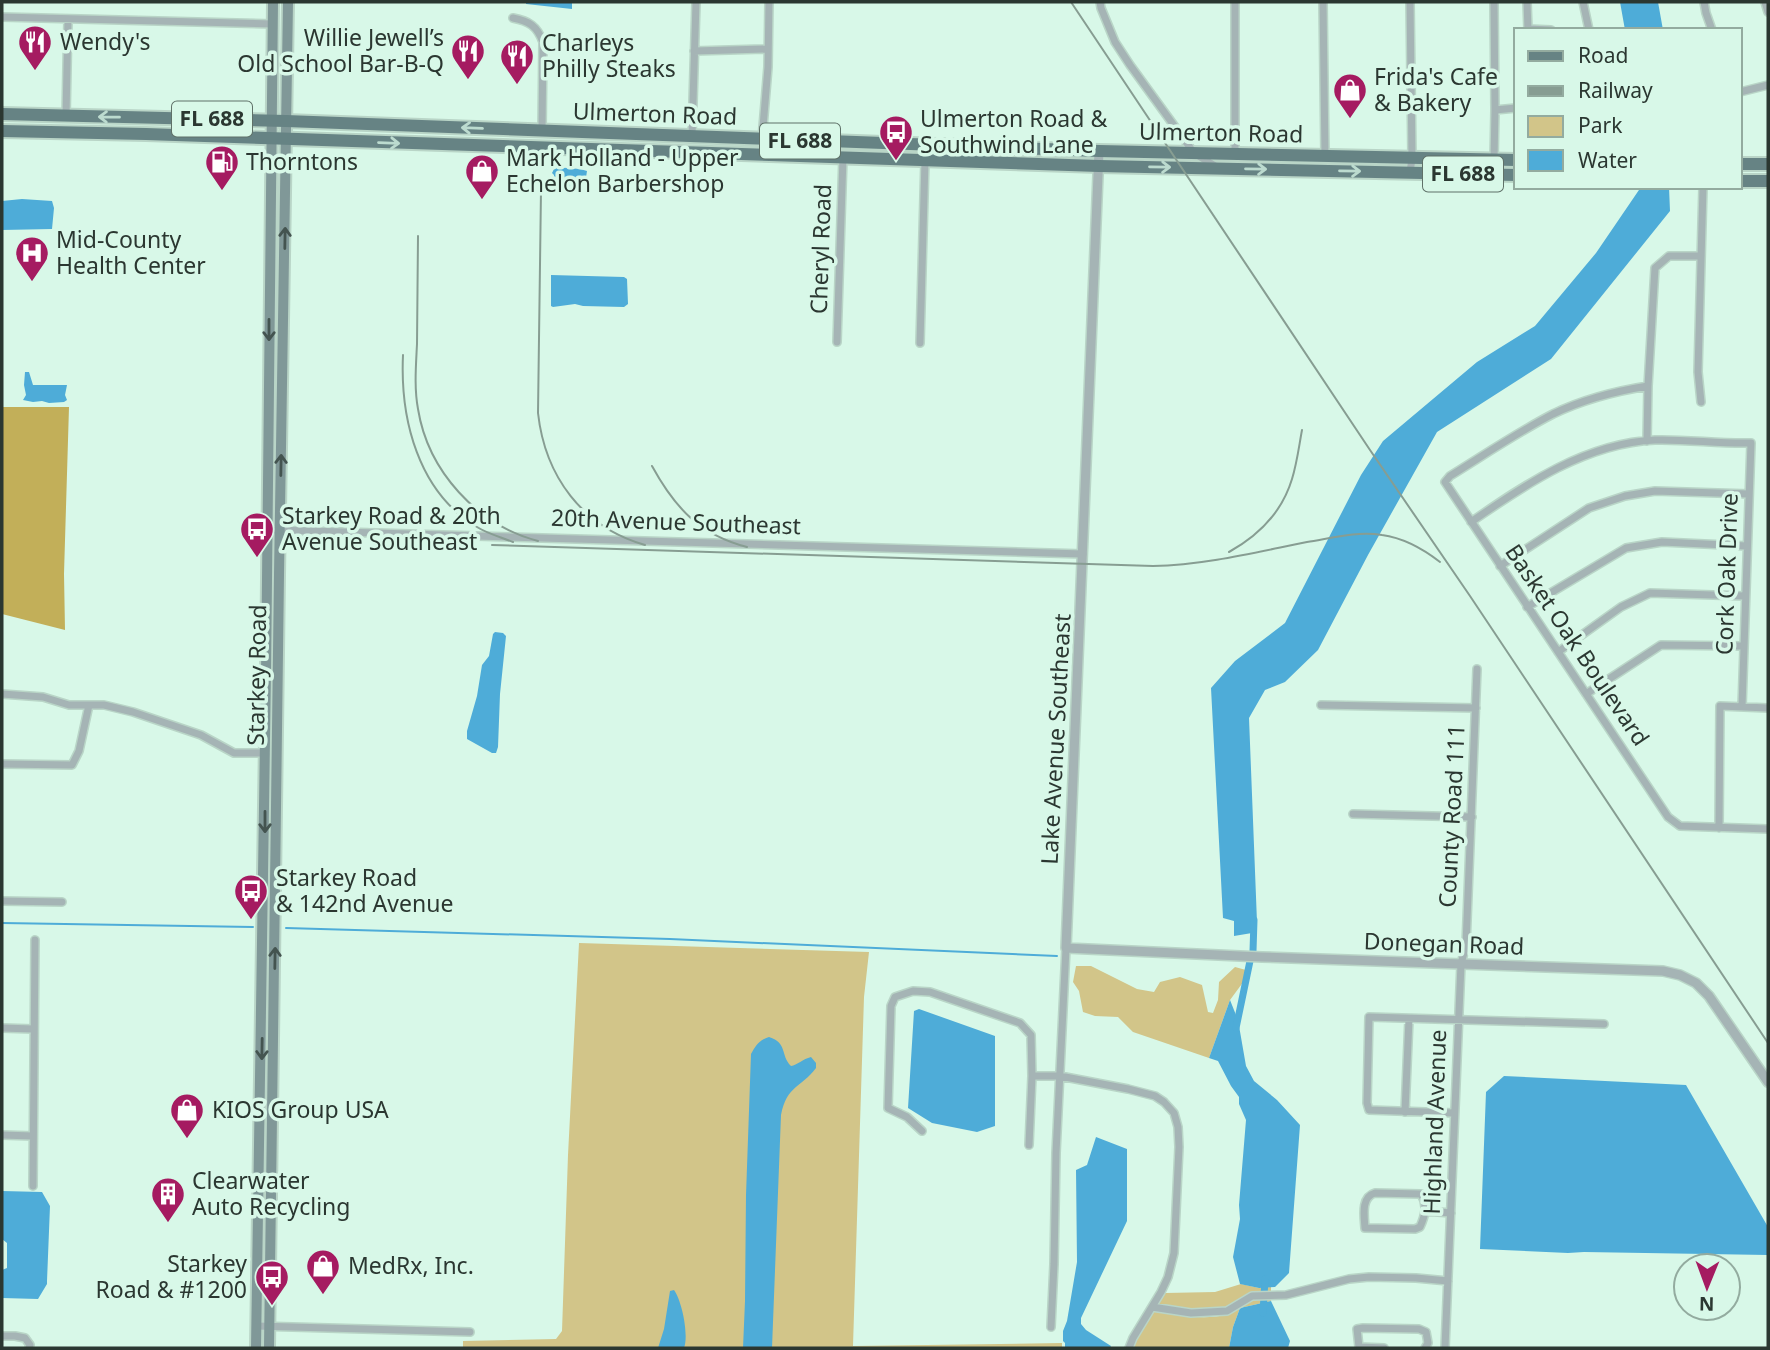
<svg xmlns="http://www.w3.org/2000/svg" width="1770" height="1350" font-family="'Noto Sans',sans-serif">
<style>
.green{fill:#d2c589}
.forest{fill:#c2af59}
.water{fill:#4eacd8}
.lines{fill:none;stroke-linecap:round;stroke-linejoin:round}
.stream{stroke:#4eacd8;stroke-width:2}
.canal{stroke:#4eacd8;stroke-width:7}
.minor-casing{stroke:#b9d5c7;stroke-width:10}
.tertiary-casing{stroke:#b9d5c7;stroke-width:12}
.secondary-casing{stroke:#b9d5c7;stroke-width:14}
.primary-casing{stroke:#b9d5c7;stroke-width:16}
.minor{stroke:#a5b4b5;stroke-width:7}
.tertiary{stroke:#a5b4b5;stroke-width:9}
.secondary{stroke:#809898;stroke-width:10}
.primary{stroke:#668384;stroke-width:12}
.rail{stroke:#879d92;stroke-width:2}
.oneway{stroke:#bcdbcf}
.oneway2{stroke:#445450}
.labels{text-anchor:middle;stroke-width:7;stroke-linejoin:round;paint-order:stroke}
.shield{fill:#d8f8e8;stroke:#5f7168;stroke-width:2}
.shield-label{font-size:21px;font-weight:bold;fill:#2b3731}
.poi-label{font-size:23px;fill:#2b3731;stroke:#d8f8e8;text-anchor:start}
.street-label{font-size:23px;fill:#2b3731;stroke:#d8f8e8}
</style>
<rect width="100%" height="100%" fill="#d8f8e8"/>
<path class="green" d="M579,943L869,952L864,997L853,1346L1062,1343V1348H463V1341L556,1339L562,1331L568,1155Z
M1076,966H1091L1137,989L1154,992L1160,982L1180,977L1202,985L1208,1012L1213,1013L1218,1000L1219,982L1235,967L1246,970L1244,981L1230,1000L1209,1058L1133,1032L1118,1017L1095,1016L1083,1012L1079,991L1073,982Z
M1241,1284L1259,1288L1271,1287V1292H1252L1226,1307L1191,1309L1158,1304L1165,1293L1215,1292Z
M1259,1299L1271,1300V1301L1240,1308L1233,1327L1229,1348H1132L1154,1311C1176,1315 1206,1321 1228,1314C1239,1311 1247,1301 1259,1299Z"/>
<path class="forest" d="M2,407H69L64,574L65,630L2,614Z"/>
<path class="water" d="M526,2H572V9L526,4Z
M1620,2H1658L1663,30H1625Z
M555,167L580,169L587,171L585,184L583,188L554,187V175L552,173Z
M1641,187H1669L1670,211L1551,359L1437,432L1368,555L1318,650L1285,682L1265,690L1249,718L1257,922L1252,933L1234,936V921L1223,918L1211,688L1235,661L1285,623L1361,475L1383,441L1477,362L1535,326L1596,253Z
M22,199L52,201L54,208L52,229L2,230V201Z
M551,275L624,277L627,279L628,304L624,307L583,306L575,304L553,307L551,306Z
M25,372H29L33,385H67L65,395L67,400L64,402L49,403L42,401L33,402L23,400L26,395L24,385Z
M495,632L503,633L506,636L500,694L498,747L496,753H492L467,739V731L477,696L482,665L489,656L493,634Z
M1230,1000L1238,1020L1246,1066L1254,1081L1277,1100L1300,1125L1289,1273L1275,1287L1259,1288L1240,1284L1233,1257L1240,1219L1239,1205L1246,1120L1239,1104V1097L1231,1086L1218,1061L1209,1058Z
M919,1009L995,1036V1126L977,1132L932,1123L908,1108L914,1011Z
M769,1037C788,1043 780,1055 791,1066C797,1065 803,1059 811,1057L816,1063V1068C801,1088 787,1085 781,1115L772,1348H743L745,1301L746,1195L751,1054C756,1045 759,1040 769,1037Z
M1504,1076L1686,1085L1768,1227V1255L1584,1252L1568,1253L1480,1249L1486,1092Z
M1096,1137L1127,1149V1221L1081,1318V1324L1086,1330L1111,1346L1110,1348H1065V1343L1063,1341V1331L1067,1321L1077,1262L1076,1170L1087,1165Z
M2,1191L42,1192L50,1206L47,1281V1284L38,1299L2,1298V1270L7,1268V1243L2,1239Z
M674,1290C682,1301 689,1335 684,1348H658L664,1329L670,1291Z
M1271,1301L1290,1341L1288,1348H1229L1233,1327L1240,1308Z"/>
<g class="lines">
<path class="stream" d="M2,923L253,927
M286,928L670,939L1057,956"/>
<path class="canal" d="M1253,951L1254,920
M1236,1028L1250,961
M1263,1313L1265,1279"/>
<g class="minor-casing">
<path id="minor" d="M1100,2L1101,8L1115,42L1130,65L1194,153L1215,166
M1323,2L1325,156
M1410,2L1412,158L1410,173
M1494,2L1495,110L1494,160
M1527,2L1528,30
M1583,2L1589,30
M1704,2L1706,13L1712,30
M1765,2L1768,12
M2,17L273,24
M513,18C529,21 537,26 543,42L542,130
M1528,29L1551,30
M694,51L767,49
M1740,92L1768,85
M1495,110L1516,108
M66,116L68,19
M692,136L696,2
M762,139L768,67L769,2
M1235,154V2
M837,342L843,157
M920,343L925,160
M1648,386C1616,391 1582,400 1553,414C1518,432 1484,455 1450,476L1445,482L1668,817L1680,826L1768,829
M1701,402L1698,372L1703,187
M1647,441L1648,386L1655,268L1669,256H1701
M1471,522C1526,484 1586,443 1655,440C1687,439 1719,444 1751,443L1742,707
M276,530L1083,554
M1500,566L1589,508L1625,496L1655,491L1749,494
M1527,607L1626,548L1662,542L1747,546
M1558,652L1621,607L1650,593L1745,596
M2,694L43,697L69,705H104L133,712L201,735L234,753H265
M1586,694L1661,645L1743,646
M1321,705L1476,708
M2,764L72,765L79,751L89,705
M1353,814L1472,817
M1719,828L1720,706L1768,708
M2,901L62,902
M2,1028L33,1029
M1032,1076H1060L1128,1089L1155,1096L1164,1102L1174,1113L1178,1127L1179,1147L1174,1253L1168,1277L1161,1292L1133,1338L1129,1348
M1405,1112L1409,1019
M1454,1113L1369,1110L1367,1103L1369,1017L1604,1024
M922,1131L907,1117L888,1108L891,1006L895,997L913,991L930,992L1020,1023L1031,1035L1032,1076L1029,1145
M2,1135L33,1136
M33,1186L35,940
M1375,1193L1421,1194C1428,1205 1425,1216 1420,1227L1415,1229L1365,1228C1364,1215 1361,1197 1375,1193Z
M1425,1211L1451,1213
M1152,1307L1191,1313L1227,1311L1252,1296L1286,1295L1349,1279L1369,1277L1416,1278L1448,1281
M257,1326L470,1332
M1051,1327L1054,1264L1056,1153L1066,948
M2,1336H15L25,1338L30,1345L29,1348
M1384,1348L1359,1347L1357,1329L1363,1328L1419,1329L1426,1332L1428,1343L1425,1348
M1445,1348L1461,964L1466,945L1477,669"/>
</g>
<g class="tertiary-casing">
<path id="tertiary" d="M1099,151L1066,948L1262,957L1663,971L1680,975L1696,983L1709,996L1768,1082"/>
</g>
<g class="secondary-casing">
<path id="secondary" d="M256,1348C265,899 268,451 273,2
M269,1348L279,575L288,2"/>
</g>
<g class="primary-casing">
<path id="primary" d="M2,114L286,121L1099,151L1516,160
M2,131L146,134L1099,166L1516,175
M1740,164H1768
M1740,181H1768"/>
</g>
<use href="#minor" class="minor"/>
<use href="#tertiary" class="tertiary"/>
<use href="#secondary" class="secondary"/>
<use href="#primary" class="primary"/>
<path class="rail" d="M1071,2L1370,450L1470,596L1768,1043
M541,190L538,413C545,476 582,527 645,545
M418,236C418,272 417,308 417,344C416,365 414,388 418,409C428,471 477,525 538,541
M403,355C400,419 418,492 477,527C488,534 501,537 513,542
M652,466C675,508 700,535 747,547
M492,545L1153,566C1205,565 1257,552 1307,542C1332,538 1357,531 1382,535C1404,538 1422,548 1440,562
M1229,552C1258,536 1282,512 1292,479C1297,463 1299,446 1302,430"/>
</g>
<defs><path id="oneway-shaft" d="M-6 0H5M1.5-3L5.5 0L1.5 3" fill="none" stroke-width="1.6" stroke-linecap="round" stroke-linejoin="round" transform="scale(1.75)"/></defs>
<g class="oneway">
<use href="#oneway-shaft" transform="translate(109 117) rotate(-179)"/>
<use href="#oneway-shaft" transform="translate(472 128) rotate(-178)"/>
<use href="#oneway-shaft" transform="translate(389 143) rotate(2)"/>
<use href="#oneway-shaft" transform="translate(1160 167) rotate(1)"/>
<use href="#oneway-shaft" transform="translate(1256 169) rotate(1)"/>
<use href="#oneway-shaft" transform="translate(1350 171) rotate(1)"/>
</g>
<g class="oneway2">
<use href="#oneway-shaft" transform="translate(285 238) rotate(-89)"/>
<use href="#oneway-shaft" transform="translate(269 330) rotate(90)"/>
<use href="#oneway-shaft" transform="translate(281 465) rotate(-89)"/>
<use href="#oneway-shaft" transform="translate(265 822) rotate(90)"/>
<use href="#oneway-shaft" transform="translate(275 958) rotate(-89)"/>
<use href="#oneway-shaft" transform="translate(262 1049) rotate(91)"/>
</g>
<defs>
<g id="restaurant-pin" transform="scale(1.75)"><path d="M0 17L-7.5 6A9.5 9.5 0 1 1 7.5 6Z" fill="#a51b61" stroke="#d8f8e8"/><path d="M-5-6h1v4h1v-4h1v4h1v-4h1v5L-1.5 .5V6h-2V.5L-5-1ZM5-6V6H3V1.5H1.5Q1.5-4 5-6Z" fill="#fff"/></g>
<g id="shop-pin" transform="scale(1.75)"><path d="M0 17L-7.5 6A9.5 9.5 0 1 1 7.5 6Z" fill="#a51b61" stroke="#d8f8e8"/><path d="M-5-2.5h2.3a2.7 3.5 0 0 1 5.4 0H5L5.5 6h-11ZM-1.5-2.5h3a1.5 2.3 0 0 0-3 0Z" fill="#fff"/></g>
<g id="bus-pin" transform="scale(1.75)"><path d="M0 17L-7.5 6A9.5 9.5 0 1 1 7.5 6Z" fill="#a51b61" stroke="#d8f8e8"/><path d="M-5-6H5V4H4V6H2V4H-2V6H-4V4H-5ZM-3.5-4V0h7V-4ZM-3.5 1.2v1.5H-2V1.2ZM2 1.2v1.5H3.5V1.2Z" fill="#fff"/></g>
<g id="fuel-pin" transform="scale(1.75)"><path d="M0 17L-7.5 6A9.5 9.5 0 1 1 7.5 6Z" fill="#a51b61" stroke="#d8f8e8"/><path d="M-5.5-6h7V0h2V4h1.3V-2.5L3-4.5l.8-.8L6-3V5H2.5V1h-1V6h-7ZM-4.2-4.7v3.2H.2V-4.7Z" fill="#fff"/></g>
<g id="hospital-pin" transform="scale(1.75)"><path d="M0 17L-7.5 6A9.5 9.5 0 1 1 7.5 6Z" fill="#a51b61" stroke="#d8f8e8"/><path d="M-5-5h3v3.5h4V-5h3V5h-3V1.5h-4V5h-3Z" fill="#fff"/></g>
<g id="building-pin" transform="scale(1.75)"><path d="M0 17L-7.5 6A9.5 9.5 0 1 1 7.5 6Z" fill="#a51b61" stroke="#d8f8e8"/><path d="M-4-6H4V6H1V3H-1V6H-4ZM-2.5-4.3h1.7v1.8h-1.7ZM.8-4.3h1.7v1.8H.8ZM-2.5-1h1.7V.8h-1.7ZM.8-1h1.7V.8H.8Z" fill="#fff"/></g>
</defs>
<g fill-rule="evenodd">
<use href="#restaurant-pin" x="35" y="42"/>
<use href="#restaurant-pin" x="468" y="51"/>
<use href="#restaurant-pin" x="517" y="56"/>
<use href="#shop-pin" x="1350" y="90"/>
<use href="#bus-pin" x="896" y="132"/>
<use href="#fuel-pin" x="222" y="162"/>
<use href="#shop-pin" x="482" y="171"/>
<use href="#hospital-pin" x="32" y="253"/>
<use href="#bus-pin" x="257" y="529"/>
<use href="#bus-pin" x="251" y="891"/>
<use href="#shop-pin" x="187" y="1110"/>
<use href="#building-pin" x="168" y="1194"/>
<use href="#shop-pin" x="323" y="1266"/>
<use href="#bus-pin" x="272" y="1277"/>
</g>
<g class="labels">
<g class="shield">
<rect x="172" y="101.5" width="80" height="35" rx="5"/>
<rect x="760" y="123.5" width="80" height="35" rx="5"/>
<rect x="1423" y="156.5" width="80" height="35" rx="5"/>
</g>
<g class="shield-label">
<text x="212" y="126">FL 688</text>
<text x="800" y="148">FL 688</text>
<text x="1463" y="181">FL 688</text>
</g>
<g class="poi-label">
<text x="444" y="46" text-anchor="end">Willie Jewell’s<tspan x="444" dy="26">Old School Bar-B-Q</tspan></text>
<text x="60" y="50">Wendy's</text>
<text x="542" y="51">Charleys<tspan x="542" dy="26">Philly Steaks</tspan></text>
<text x="1374" y="85">Frida's Cafe<tspan x="1374" dy="26">&amp; Bakery</tspan></text>
<text x="920" y="127">Ulmerton Road &amp;<tspan x="920" dy="26">Southwind Lane</tspan></text>
<text x="506" y="166">Mark Holland - Upper<tspan x="506" dy="26">Echelon Barbershop</tspan></text>
<text x="246" y="170">Thorntons</text>
<text x="56" y="248">Mid-County<tspan x="56" dy="26">Health Center</tspan></text>
<text x="282" y="524">Starkey Road &amp; 20th<tspan x="282" dy="26">Avenue Southeast</tspan></text>
<text x="276" y="886">Starkey Road<tspan x="276" dy="26">&amp; 142nd Avenue</tspan></text>
<text x="212" y="1118">KIOS Group USA</text>
<text x="192" y="1189">Clearwater<tspan x="192" dy="26">Auto Recycling</tspan></text>
<text x="247" y="1272" text-anchor="end">Starkey<tspan x="247" dy="26">Road &amp; #1200</tspan></text>
<text x="348" y="1274">MedRx, Inc.</text>
</g>
<g class="street-label">
<text transform="translate(655 114) rotate(2)" y="8">Ulmerton Road</text>
<text transform="translate(1221 133) rotate(1)" y="8">Ulmerton Road</text>
<text transform="translate(821 249) rotate(-88)" y="8">Cheryl Road</text>
<text transform="translate(676 522) rotate(2)" y="8">20th Avenue Southeast</text>
<text transform="translate(1727 574) rotate(-88)" y="8">Cork Oak Drive</text>
<text transform="translate(1577 645) rotate(56)" y="8">Basket Oak Boulevard</text>
<text transform="translate(257 675) rotate(-89)" y="8">Starkey Road</text>
<text transform="translate(1056 739) rotate(-87)" y="8">Lake Avenue Southeast</text>
<text transform="translate(1452 816) rotate(-87)" y="8">County Road 111</text>
<text transform="translate(1444 944) rotate(2)" y="8">Donegan Road</text>
<text transform="translate(1435 1122) rotate(-88)" y="8">Highland Avenue</text>
</g>
</g>
<rect width="1770" height="1350" fill="none" stroke="#2b3731" stroke-width="7"/>
<rect x="1514" y="28" width="228" height="161" fill="#d8f8e8" stroke="#93ab9f" stroke-width="2"/>
<rect x="1528" y="51" width="35" height="10" fill="#668384" stroke="#93ab9f" stroke-width="2"/>
<text x="1578" y="63" font-size="21" fill="#2b3731">Road</text>
<rect x="1528" y="86" width="35" height="10" fill="#879d92" stroke="#93ab9f" stroke-width="2"/>
<text x="1578" y="98" font-size="21" fill="#2b3731">Railway</text>
<rect x="1528" y="116" width="35" height="21" fill="#d2c589" stroke="#93ab9f" stroke-width="2"/>
<text x="1578" y="133" font-size="21" fill="#2b3731">Park</text>
<rect x="1528" y="150" width="35" height="21" fill="#4eacd8" stroke="#93ab9f" stroke-width="2"/>
<text x="1578" y="168" font-size="21" fill="#2b3731">Water</text>
<g transform="translate(1707 1287) rotate(181)"><circle r="33" fill="#d8f8e8" stroke="#93ab9f" stroke-width="2"/>
<path d="M0-5L12 26L0 18L-12 26Z" fill="#a51b61"/>
<text y="-10" font-size="19" font-weight="bold" text-anchor="middle" fill="#2b3731">N</text>
</g>
</svg>
